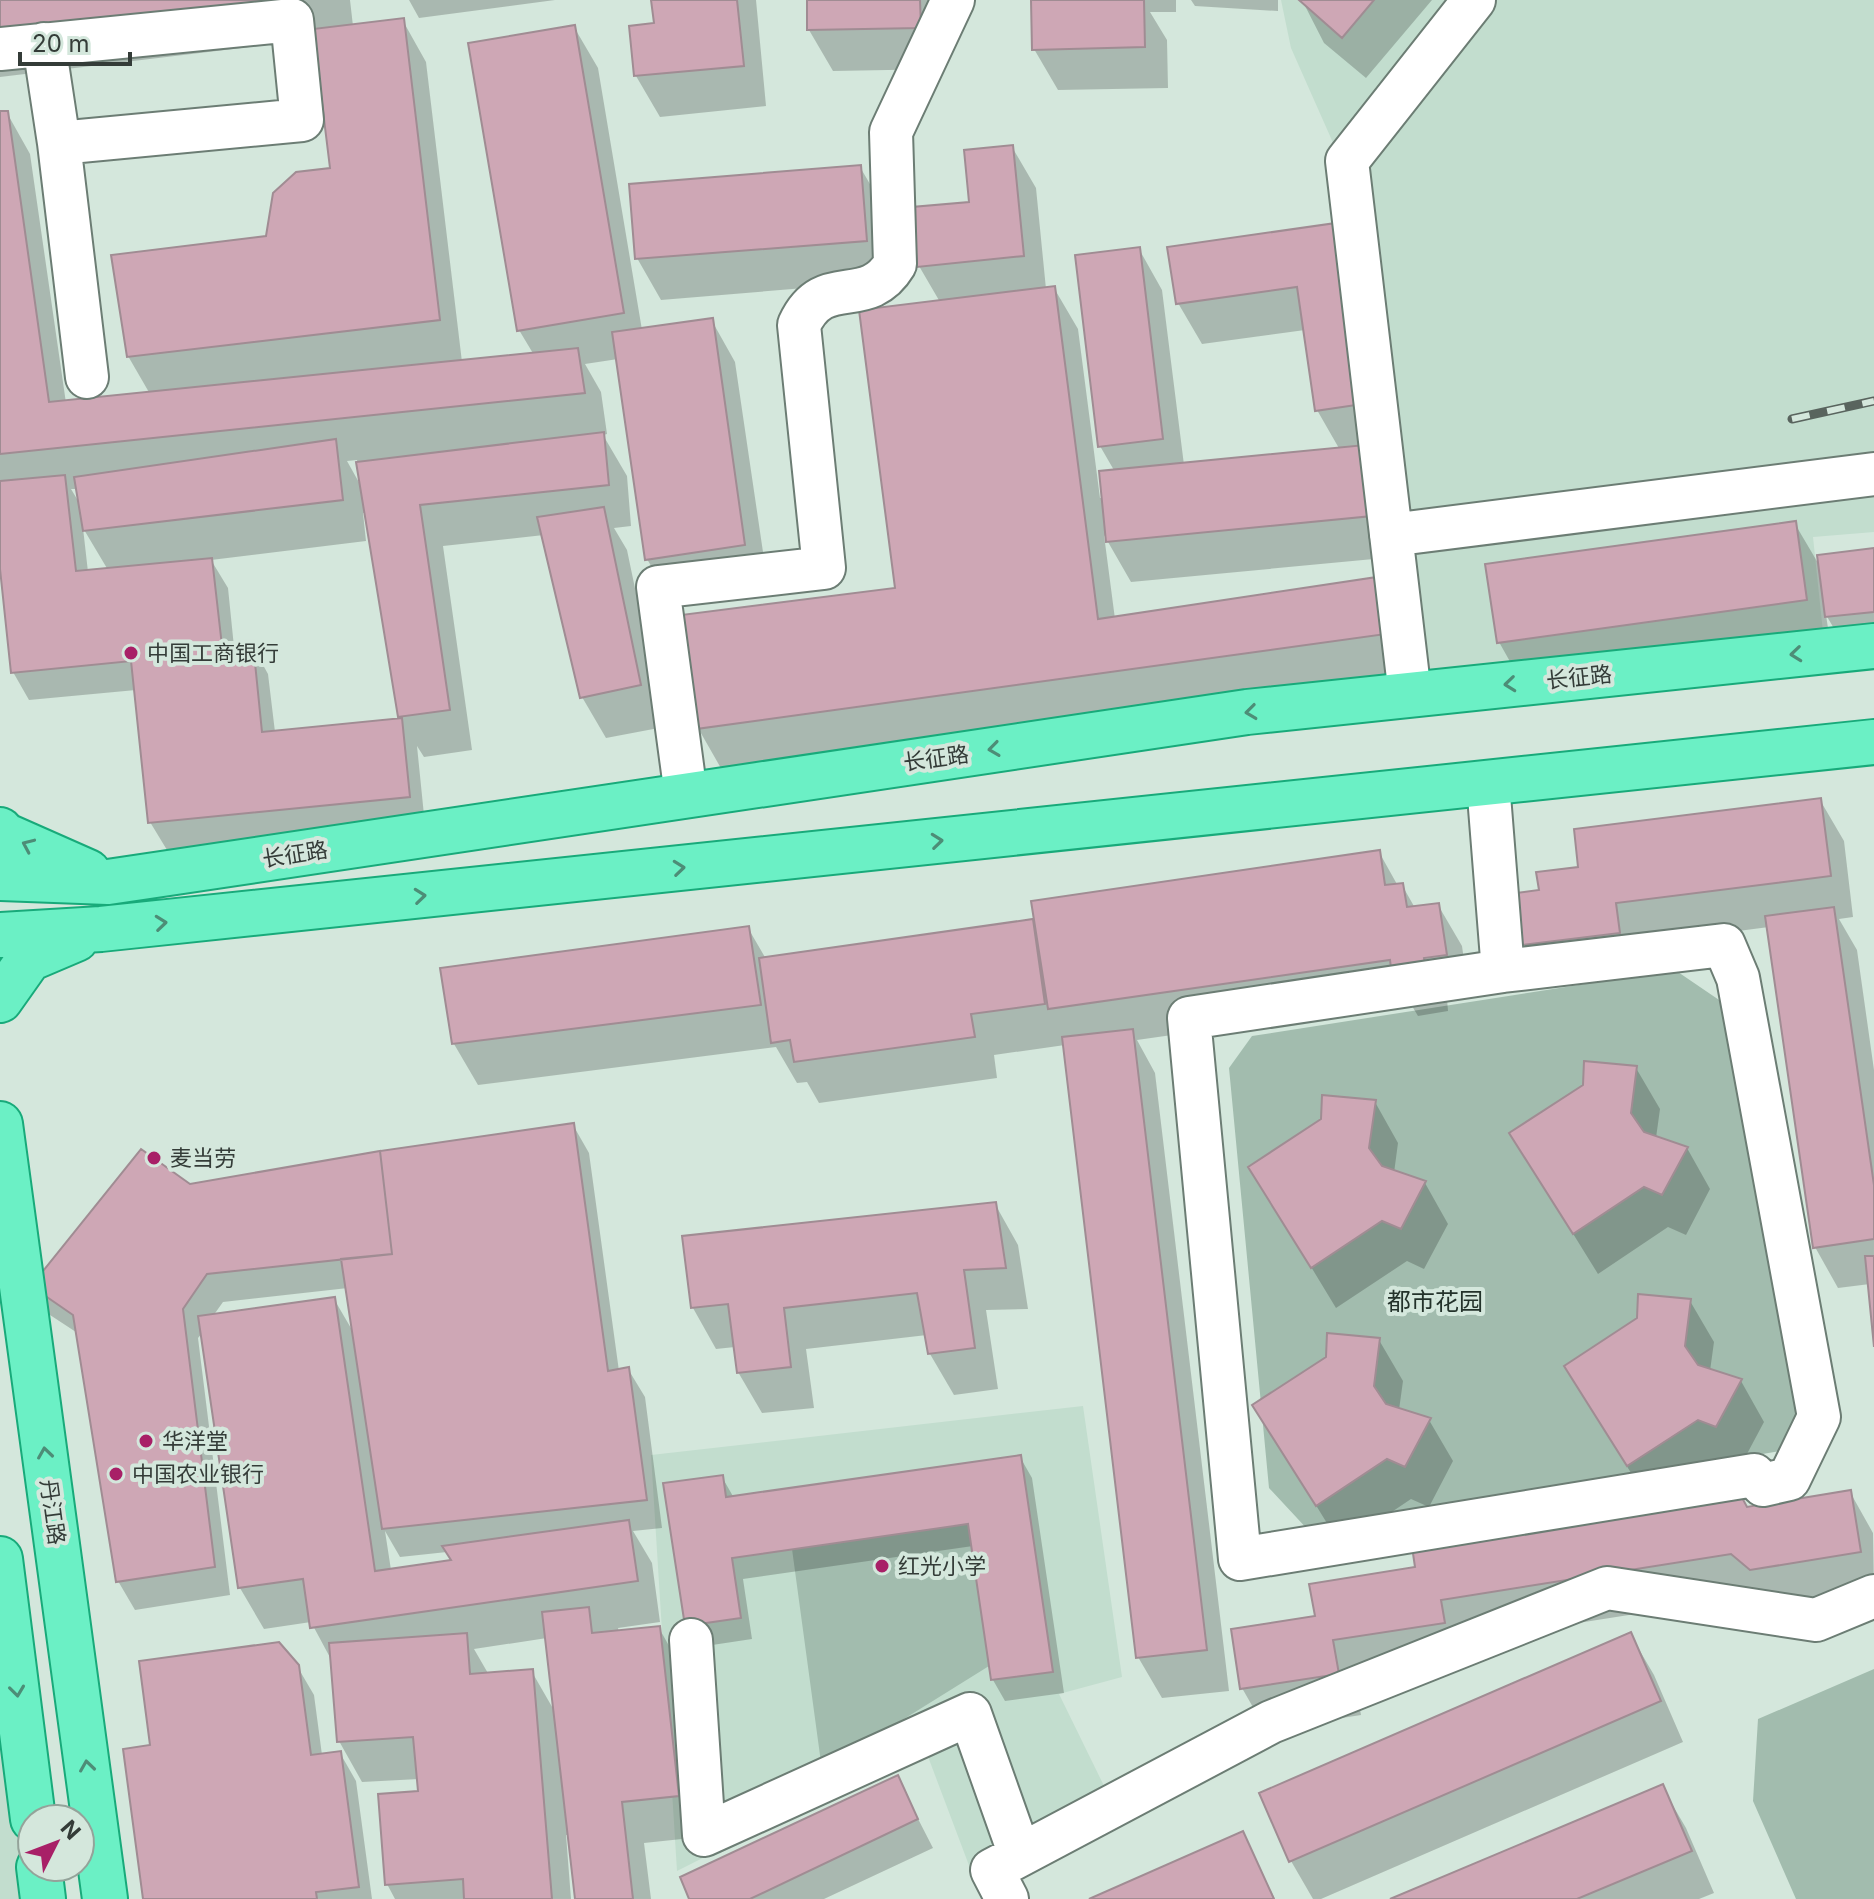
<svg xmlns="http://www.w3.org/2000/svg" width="1874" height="1899" font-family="Inter,'Noto Sans SC',sans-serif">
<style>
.built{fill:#c2ddce}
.green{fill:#a2bcae}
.shadow{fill:#0003;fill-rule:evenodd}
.building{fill:#cea7b5;stroke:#a08c93;stroke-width:2}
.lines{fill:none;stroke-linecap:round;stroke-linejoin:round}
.minor-casing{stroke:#6c7d74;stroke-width:46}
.major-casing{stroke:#18aa7a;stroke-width:48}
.minor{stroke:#fff;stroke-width:42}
.major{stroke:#6bf0c5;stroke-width:44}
.rail-casing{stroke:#59645e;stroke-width:9}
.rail{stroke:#d4e7dc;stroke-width:6;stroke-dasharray:18;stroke-linecap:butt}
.oneway{stroke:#4d8d77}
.poi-dot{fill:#a82067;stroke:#d4e7dc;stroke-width:3}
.labels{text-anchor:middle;stroke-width:8;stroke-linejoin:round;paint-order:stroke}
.poi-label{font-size:22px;fill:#343c38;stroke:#d4e7dc;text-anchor:start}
.street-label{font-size:22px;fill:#343c38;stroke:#d4e7dc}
.neighbourhood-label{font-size:24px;fill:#23322a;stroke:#d4e7dc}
</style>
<rect width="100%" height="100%" fill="#d4e7dc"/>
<path class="built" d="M1281,0H1874V532L1813,537L1825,651L1400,696L1338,154L1291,48Z
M1083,1406L1122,1677L1059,1694L1107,1792L970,1868L924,1746L677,1871L651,1455Z
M0,1559L32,1819V1867L43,1899H0Z"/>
<path class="green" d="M1675,970L1725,1004L1800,1414L1780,1451L1310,1532L1269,1488L1229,1068L1252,1036Z
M968,1524L989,1666L822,1770L792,1549Z
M1874,1669V1899H1796L1753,1801L1758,1719Z"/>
<path class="shadow" d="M0,0H350L353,26L403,21L426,62L462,362L534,355L519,330L574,27L598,68L642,330L712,321L735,362L768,586L671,600L647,559L618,359L585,364L601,392L607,434L603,435L627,476L631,526L614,528L627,550L664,727L606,738L582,697L544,535L443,546L472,750L424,757L417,746L425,825L167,850L150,822L136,690L29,700L13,672L0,550V113H7L30,154L66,403L150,394L128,356L268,238L332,170L316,39L0,77ZM357,460L362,486H361L347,461ZM71,489H78L80,504ZM363,513H366L402,720L275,732L268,674L252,645L234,647L228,588L211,560L366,541ZM83,528L108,570L88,572Z
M409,0H555L419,18Z
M653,0H756L766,106L660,117L636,76L656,25Z
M809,0H930L944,69L833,71L809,30Z
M1042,0H1176V12H1150L1167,40L1168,88L1058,90L1034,49Z
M1191,0H1278V11L1195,6Z
M1302,0H1432L1366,78L1324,43Z
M1012,147L1036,188L1046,289L1054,288L1078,329L1100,498H1103L1115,472L1100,446L1139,249L1162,290L1184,465L1340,450L1317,410L1305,330L1202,344L1178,303L1335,225L1395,557L1131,582L1104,535L1115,619L1376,579L1408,675L722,770L698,728L897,590L940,302L919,266L971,204Z
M860,167L884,208L890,281L661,300L637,258Z
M1795,524L1821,568L1874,550V655L1851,657L1826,615L1830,641L1522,683L1499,642Z
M1820,800L1844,841L1853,917L1839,919L1857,950L1874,1070V1328L1870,1284L1838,1288L1815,1247L1769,927L1638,944L1540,986L1516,945L1541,892L1581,869Z
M1379,852L1398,886L1402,885L1415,908L1438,905L1462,946L1469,996L1447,999L1448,1011L1418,1016L1409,1001L1137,1040L1155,1073L1229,1691L1162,1698L1138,1657L1065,1045L994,1055L997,1078L819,1103L807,1082L797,1083L776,1047L478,1085L454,1044L748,928L766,959L1036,920Z
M1636,1068L1660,1109L1656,1138L1687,1148L1710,1189L1686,1235L1668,1227L1598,1274L1536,1174Z
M1375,1102L1398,1143L1394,1173L1425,1183L1448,1224L1424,1269L1407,1261L1336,1308L1251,1168L1323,1120Z
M573,1125L589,1153L619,1371L628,1369L645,1397L662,1528L633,1531L652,1563L660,1622L618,1628L619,1632L659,1628L682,1669L701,1837L644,1843L651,1899H577L569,1835H566L571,1899H395L387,1884L420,1793L419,1779L362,1782L339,1741L333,1663L311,1622L264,1629L240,1588L203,1332L198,1338L230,1595L135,1610L118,1581L79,1334L50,1315L33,1287L190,1187ZM348,1288L355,1335L334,1299L213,1316L223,1302ZM385,1531L400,1557L447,1552L453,1562L391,1570ZM547,1638L555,1712L532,1672L489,1675L474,1649Z
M995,1204L1018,1245L1028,1309L986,1310L998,1389L954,1395L930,1354L927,1335L806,1349L814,1408L762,1413L738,1372L735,1347L716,1349L693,1308Z
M1690,1301L1714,1342L1710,1371L1741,1381L1764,1422L1740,1467L1737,1492L1747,1509L1850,1492L1873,1533L1874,1594L1775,1610L1756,1595L1463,1641L1355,1681L1361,1715L1266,1730L1242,1688L1317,1618L1418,1568L1651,1505L1590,1407Z
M1379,1340L1403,1381L1399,1410L1429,1420L1453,1461L1429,1507L1411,1499L1341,1546L1255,1406Z
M1020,1457L1032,1478L1064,1693L1005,1701L993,1680L973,1546L743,1579L752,1639L699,1647L722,1477L734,1498Z
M1630,1634L1654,1675L1683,1742L1321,1899H1313L1291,1861Z
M297,1666L314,1695L322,1755L340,1753L356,1781L372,1899H145L153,1747Z
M897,1778L933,1848L824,1899H691Z
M1662,1787L1686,1828L1714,1893L1699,1899H1395Z
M1243,1834L1275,1899H1094Z"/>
<path class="building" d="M0,0H275L0,34Z
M651,0H737L744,66L634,76L629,26L654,23Z
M807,0H920L921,28L807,30Z
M1031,0H1144L1145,47L1032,50Z
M1299,0H1374L1342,38Z
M404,18L440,320L127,357L111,255L266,236L273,193L296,172L330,168L313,29Z
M575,25L624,313L517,331L468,43Z
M0,111H8L49,402L578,348L585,393L0,454Z
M1013,145L1024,256L917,267L912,207L969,202L964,150Z
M861,165L867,241L635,259L629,184Z
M1336,223L1363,404L1315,411L1297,287L1176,304L1167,247Z
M1140,247L1163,439L1098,447L1075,255Z
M1055,286L1098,619L1377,577L1386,634L696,729L681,615L895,588L859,310Z
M713,318L745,545L645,560L612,332Z
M604,432L609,485L420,505L450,710L398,717L356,462Z
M336,439L343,500L83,531L74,477Z
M1365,445L1372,516L1106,542L1099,471Z
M65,475L76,571L212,558L222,646L253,643L262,732L402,718L410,797L148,823L131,661L11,673L0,569V481Z
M604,507L641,685L580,698L537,517Z
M1796,521L1807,600L1497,643L1485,564Z
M1874,548V612L1825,617L1817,555Z
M1821,798L1831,876L1616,903L1620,933L1514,946L1508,894L1539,890L1536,872L1578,867L1574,829Z
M1380,850L1385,885L1403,883L1407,907L1439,903L1447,955L1424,958L1426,970L1392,976L1390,960L1048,1009L1031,901Z
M1834,907L1874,1185V1239L1813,1248L1765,916Z
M1033,919L1045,1004L971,1014L975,1037L794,1062L790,1040L771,1043L759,958Z
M749,926L761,1005L452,1044L440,968Z
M1133,1029L1207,1650L1136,1658L1062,1037Z
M1584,1061L1637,1066L1631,1113L1644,1132L1688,1147L1662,1195L1644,1187L1573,1234L1509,1133L1583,1085Z
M1322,1095L1376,1100L1369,1148L1382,1166L1426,1181L1401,1229L1382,1221L1311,1268L1248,1167L1321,1119Z
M574,1123L608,1371L629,1367L647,1500L382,1529L341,1259L392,1254L380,1151Z
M141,1149L190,1184L380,1151L392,1254L207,1274L183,1309L215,1567L116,1582L73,1315L31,1286Z
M996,1202L1006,1268L964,1270L975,1348L928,1354L917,1293L784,1308L791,1367L737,1373L728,1304L691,1308L682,1236Z
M1865,1256H1874V1347Z
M1638,1294L1691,1299L1685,1346L1698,1365L1742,1379L1716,1427L1698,1420L1627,1466L1564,1366L1637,1318Z
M335,1297L375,1571L451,1560L442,1546L629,1520L638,1581L310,1628L303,1579L238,1588L198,1316Z
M1327,1333L1380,1338L1374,1386L1386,1404L1431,1418L1405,1467L1387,1459L1316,1506L1252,1405L1326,1357Z
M1021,1455L1053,1672L991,1680L968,1524L732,1558L741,1618L685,1626L663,1483L723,1475L726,1497Z
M1738,1490L1747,1507L1851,1490L1861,1552L1750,1570L1731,1554L1441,1600L1445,1623L1333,1640L1339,1674L1240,1689L1231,1629L1315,1616L1309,1584L1415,1567L1411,1540Z
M589,1607L592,1633L660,1626L679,1796L622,1802L633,1899H575L542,1612Z
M1631,1632L1661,1701L1289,1862L1259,1793Z
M467,1633L470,1674L533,1669L552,1899H464L463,1879L385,1885L378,1794L418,1791L413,1737L337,1742L329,1643Z
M279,1642L299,1665L311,1755L341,1751L359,1887L316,1892L317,1899H143L123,1749L150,1745L139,1661Z
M898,1775L918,1819L750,1899H689L680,1877Z
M1663,1784L1692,1851L1577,1899H1390Z
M1243,1831L1274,1899H1089Z"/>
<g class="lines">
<g class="minor-casing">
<path id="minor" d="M0,49L292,20L302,120L59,143L44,44
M59,143L87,377
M1391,535L1874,474
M1410,695L1347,161L1474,0
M1488,783L1503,971L1724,945L1738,978L1819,1417L1789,1479L1763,1485L1754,1475L1240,1559L1189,1018L1503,971
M686,795L658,587L824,568L799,325C824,270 866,312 895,264L891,132L953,0
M691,1640L704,1835L970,1714L1020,1855
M1007,1899L992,1870L1271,1722L1607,1588L1816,1620L1874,1596"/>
</g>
<g class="major-casing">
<path id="major" d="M0,830L2,834L88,872
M0,878L108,882L1247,712L1874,646
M0,935L101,929L1874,742
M0,1000L29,959L76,939
M0,1124L105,1899
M0,1559L33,1819
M39,1867L43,1899"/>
</g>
<use href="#minor" class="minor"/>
<use href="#major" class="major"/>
<g class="rail-casing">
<path id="rail" d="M1792,419L1874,401"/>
</g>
<use href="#rail" class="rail"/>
</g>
<defs><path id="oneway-chevron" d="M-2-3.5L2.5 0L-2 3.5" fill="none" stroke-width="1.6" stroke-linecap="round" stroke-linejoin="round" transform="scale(2)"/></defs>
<g class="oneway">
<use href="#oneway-chevron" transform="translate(1796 654) rotate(174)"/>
<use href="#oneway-chevron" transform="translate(1510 684) rotate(174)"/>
<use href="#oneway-chevron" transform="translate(1251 712) rotate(173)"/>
<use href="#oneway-chevron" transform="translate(994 749) rotate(172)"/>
<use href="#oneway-chevron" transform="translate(937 841) rotate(-6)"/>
<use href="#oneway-chevron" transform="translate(28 845) rotate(-156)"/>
<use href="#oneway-chevron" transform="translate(679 868) rotate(-6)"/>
<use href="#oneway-chevron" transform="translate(420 896) rotate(-6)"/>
<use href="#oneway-chevron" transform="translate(161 923) rotate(-6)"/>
<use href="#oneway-chevron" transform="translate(45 1453) rotate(-98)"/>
<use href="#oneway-chevron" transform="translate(17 1691) rotate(83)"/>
<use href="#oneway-chevron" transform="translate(87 1766) rotate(-98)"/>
</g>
<g class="poi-dot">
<circle cx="131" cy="653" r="8"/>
<circle cx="154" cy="1158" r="8"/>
<circle cx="146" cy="1441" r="8"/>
<circle cx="116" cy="1474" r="8"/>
<circle cx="882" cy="1566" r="8"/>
</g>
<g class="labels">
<g class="poi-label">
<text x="147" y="661">中国工商银行</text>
<text x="170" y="1166">麦当劳</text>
<text x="162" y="1449">华洋堂</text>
<text x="132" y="1482">中国农业银行</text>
<text x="898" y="1574">红光小学</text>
</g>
<g class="street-label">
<text transform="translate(1579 677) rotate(-6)" y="8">长征路</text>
<text transform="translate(936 758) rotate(-8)" y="8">长征路</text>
<text transform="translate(295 854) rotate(-9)" y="8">长征路</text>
<text transform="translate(53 1512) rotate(82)" y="8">丹江路</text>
</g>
<g class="neighbourhood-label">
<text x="1435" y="1310">都市花园</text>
</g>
</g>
<g transform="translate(56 1843) rotate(48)"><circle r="38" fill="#d4e7dc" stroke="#94a39a" stroke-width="2"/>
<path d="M0-6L14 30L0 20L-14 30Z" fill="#a82067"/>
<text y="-12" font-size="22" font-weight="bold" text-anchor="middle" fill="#343c38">N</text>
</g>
<path d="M20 52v12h110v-12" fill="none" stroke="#343c38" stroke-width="4"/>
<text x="32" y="52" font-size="24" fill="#343c38" stroke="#d4e7dc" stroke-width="6" paint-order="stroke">20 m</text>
</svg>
